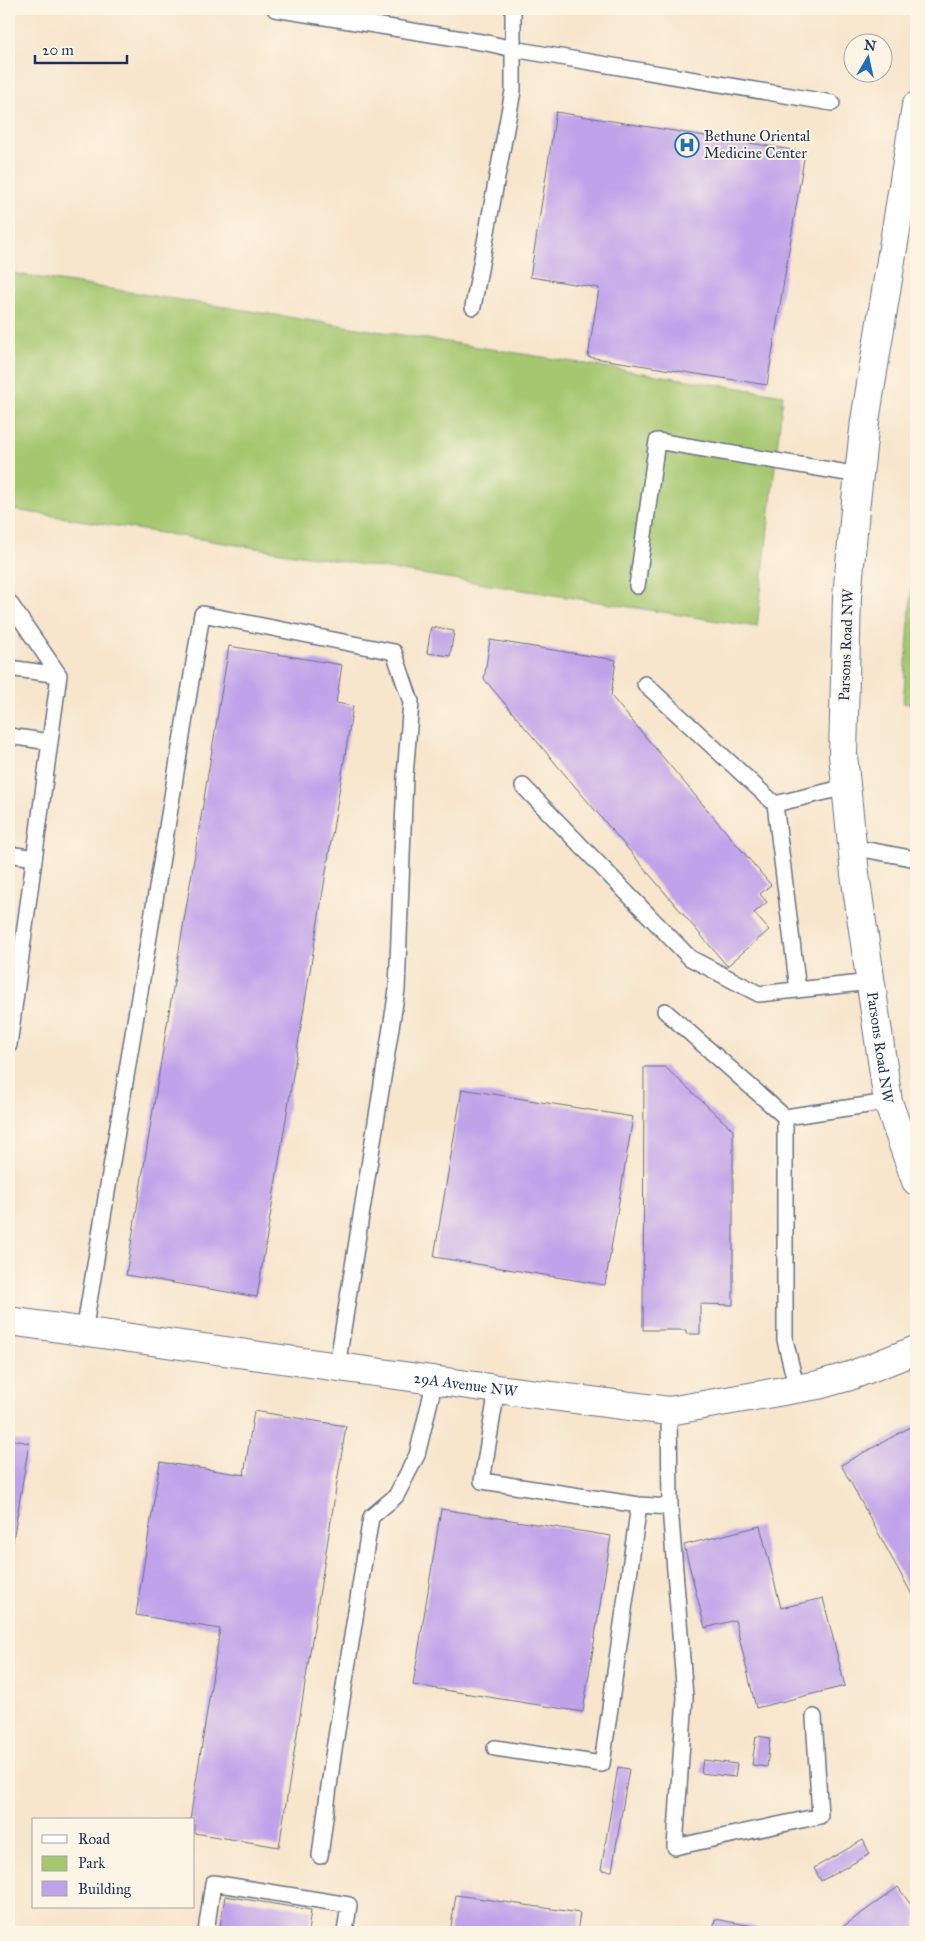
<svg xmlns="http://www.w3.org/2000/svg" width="925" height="1941" font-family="'IM FELL Great Primer',serif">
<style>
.green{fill:#a6c770;stroke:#607b67}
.building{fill:#bfa2ea}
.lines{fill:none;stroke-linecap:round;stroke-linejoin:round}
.lane-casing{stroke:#686f84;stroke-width:18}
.street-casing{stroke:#686f84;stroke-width:30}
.secondary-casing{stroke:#686f84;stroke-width:30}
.lane{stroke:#fff;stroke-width:15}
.street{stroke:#fff;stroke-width:28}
.secondary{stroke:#fff;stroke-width:28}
.labels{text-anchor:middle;stroke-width:4;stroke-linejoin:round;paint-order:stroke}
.poi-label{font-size:15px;fill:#1b2f5e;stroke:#fcf5e5;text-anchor:start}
.street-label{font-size:15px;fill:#1b2f5e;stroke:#fcf5e5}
</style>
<rect width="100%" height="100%" fill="#fcf5e5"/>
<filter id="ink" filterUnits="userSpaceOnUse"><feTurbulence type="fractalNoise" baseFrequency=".02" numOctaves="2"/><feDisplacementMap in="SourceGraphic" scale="10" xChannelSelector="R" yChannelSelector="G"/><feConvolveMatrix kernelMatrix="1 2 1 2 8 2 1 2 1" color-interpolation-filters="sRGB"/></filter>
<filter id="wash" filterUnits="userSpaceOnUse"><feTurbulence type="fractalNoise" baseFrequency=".0096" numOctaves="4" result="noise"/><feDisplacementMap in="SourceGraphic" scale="20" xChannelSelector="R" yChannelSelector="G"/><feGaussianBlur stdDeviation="1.12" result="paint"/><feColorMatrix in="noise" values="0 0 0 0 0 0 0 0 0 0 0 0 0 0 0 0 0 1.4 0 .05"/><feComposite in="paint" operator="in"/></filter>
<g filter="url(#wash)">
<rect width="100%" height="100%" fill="#f7e5cc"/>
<path class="green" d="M9,273L783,395L757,627L9,509Z
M916,528V705L903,703Z"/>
<g id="blocks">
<path class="building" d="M556,112L805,152L767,385L588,357L599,288L530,277Z
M431,627L454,631L450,656L427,653Z
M490,640L616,660L611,696L771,885L760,894L767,902L754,913L769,930L727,966L484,679Z
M229,646L342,665L336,703L353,706L257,1297L126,1275Z
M644,1067H665L733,1130V1305L700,1304V1334H686V1330H643Z
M462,1089L633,1117L605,1285L434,1257Z
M254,1411L346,1426L279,1847L194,1833V1820H190L220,1629L136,1615L160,1462L244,1475Z
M916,1424V1602L841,1465Z
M9,1439L29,1443L10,1559H9Z
M441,1509L611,1536L583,1712L413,1685Z
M760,1526L781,1608L823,1598L845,1686L756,1708L735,1620L705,1628L684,1545Z
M756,1736L770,1738L767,1767L752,1765Z
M703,1760L737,1764L735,1777L701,1773Z
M618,1767L629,1769L612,1871L601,1870Z
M863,1840L870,1854L821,1881L814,1868Z
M898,1887L916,1912V1932H844L841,1928Z
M456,1895L580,1913L577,1932H450Z
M225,1896L311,1910L308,1932H219Z
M715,1919L758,1927L757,1932H713Z"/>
</g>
</g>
<g filter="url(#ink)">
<use href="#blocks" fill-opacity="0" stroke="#686f84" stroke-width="1"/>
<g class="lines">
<g class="lane-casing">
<path id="lane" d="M275,9L487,43L513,49V91L473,307
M513,9V49L832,103
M637,586L657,441L859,475
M9,602L59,675L9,1045
M9,668L59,675
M645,684L775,804L846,787
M9,736L50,742
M523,786L690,958L759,994L871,982
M775,804L798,990
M852,847L916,859
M9,854L34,858
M665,1011L785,1117
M84,1332L202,614L394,652L411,702L405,776L397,990L337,1367
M497,1389L482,1481L639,1505L670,1507L669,1411
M797,1390L785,1340V1117L888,1102
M670,1507L685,1697L675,1847L820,1816L814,1717
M495,1748L602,1764L639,1505
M320,1856L333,1756L371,1517L396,1496L417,1455L435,1380
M206,1932L213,1883L349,1905L345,1932"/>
</g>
<g class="street-casing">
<g id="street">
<path id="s1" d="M9,1321L497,1389L669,1411L818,1385L850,1376L916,1350"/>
</g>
</g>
<g class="secondary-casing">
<g id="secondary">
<path id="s2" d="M916,106L865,421L855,510L847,597L843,755L855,874L888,1102L916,1181"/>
</g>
</g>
<use href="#lane" class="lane"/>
<use href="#street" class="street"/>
<use href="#secondary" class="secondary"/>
</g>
</g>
<defs>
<g id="hospital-ring" transform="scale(1.25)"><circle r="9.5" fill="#fcf5e5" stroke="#1f6fb2" stroke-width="1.5"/><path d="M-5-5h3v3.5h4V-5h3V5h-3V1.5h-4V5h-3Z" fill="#1f6fb2"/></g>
</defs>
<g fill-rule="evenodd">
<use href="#hospital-ring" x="687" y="145"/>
</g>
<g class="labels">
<g class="poi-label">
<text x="704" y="141">Bethune Oriental<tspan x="704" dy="17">Medicine Center</tspan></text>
</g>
<g class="street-label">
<text transform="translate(846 645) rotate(-88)" y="5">Parsons Road NW</text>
<text dy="5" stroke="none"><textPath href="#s2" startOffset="949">Parsons Road NW</textPath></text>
<text dy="5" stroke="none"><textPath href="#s1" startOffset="461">29A Avenue NW</textPath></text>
</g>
</g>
<rect width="925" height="1941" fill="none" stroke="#fcf5e5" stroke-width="30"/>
<rect x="32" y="1818" width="162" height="90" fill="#fcf5e5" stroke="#a2a6af"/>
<rect x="42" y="1835" width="25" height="8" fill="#ffffff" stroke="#a2a6af"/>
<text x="78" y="1844" font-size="15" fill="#1b2f5e">Road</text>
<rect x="42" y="1856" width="25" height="15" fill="#a6c770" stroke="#a2a6af"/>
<text x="78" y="1868" font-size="15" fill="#1b2f5e">Park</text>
<rect x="42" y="1881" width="25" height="15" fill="#bfa2ea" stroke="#a2a6af"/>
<text x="78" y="1894" font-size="15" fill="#1b2f5e">Building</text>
<g transform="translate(868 58) rotate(9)"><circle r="24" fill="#fcf5e5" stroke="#a2a6af"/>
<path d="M0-4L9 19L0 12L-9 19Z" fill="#1f6fb2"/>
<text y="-8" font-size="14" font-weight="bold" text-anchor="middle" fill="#1b2f5e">N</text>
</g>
<path d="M35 55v8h92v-8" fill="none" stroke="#1b2f5e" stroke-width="2.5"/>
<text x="42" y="55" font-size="15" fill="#1b2f5e" stroke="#fcf5e5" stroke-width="4" paint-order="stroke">20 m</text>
</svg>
